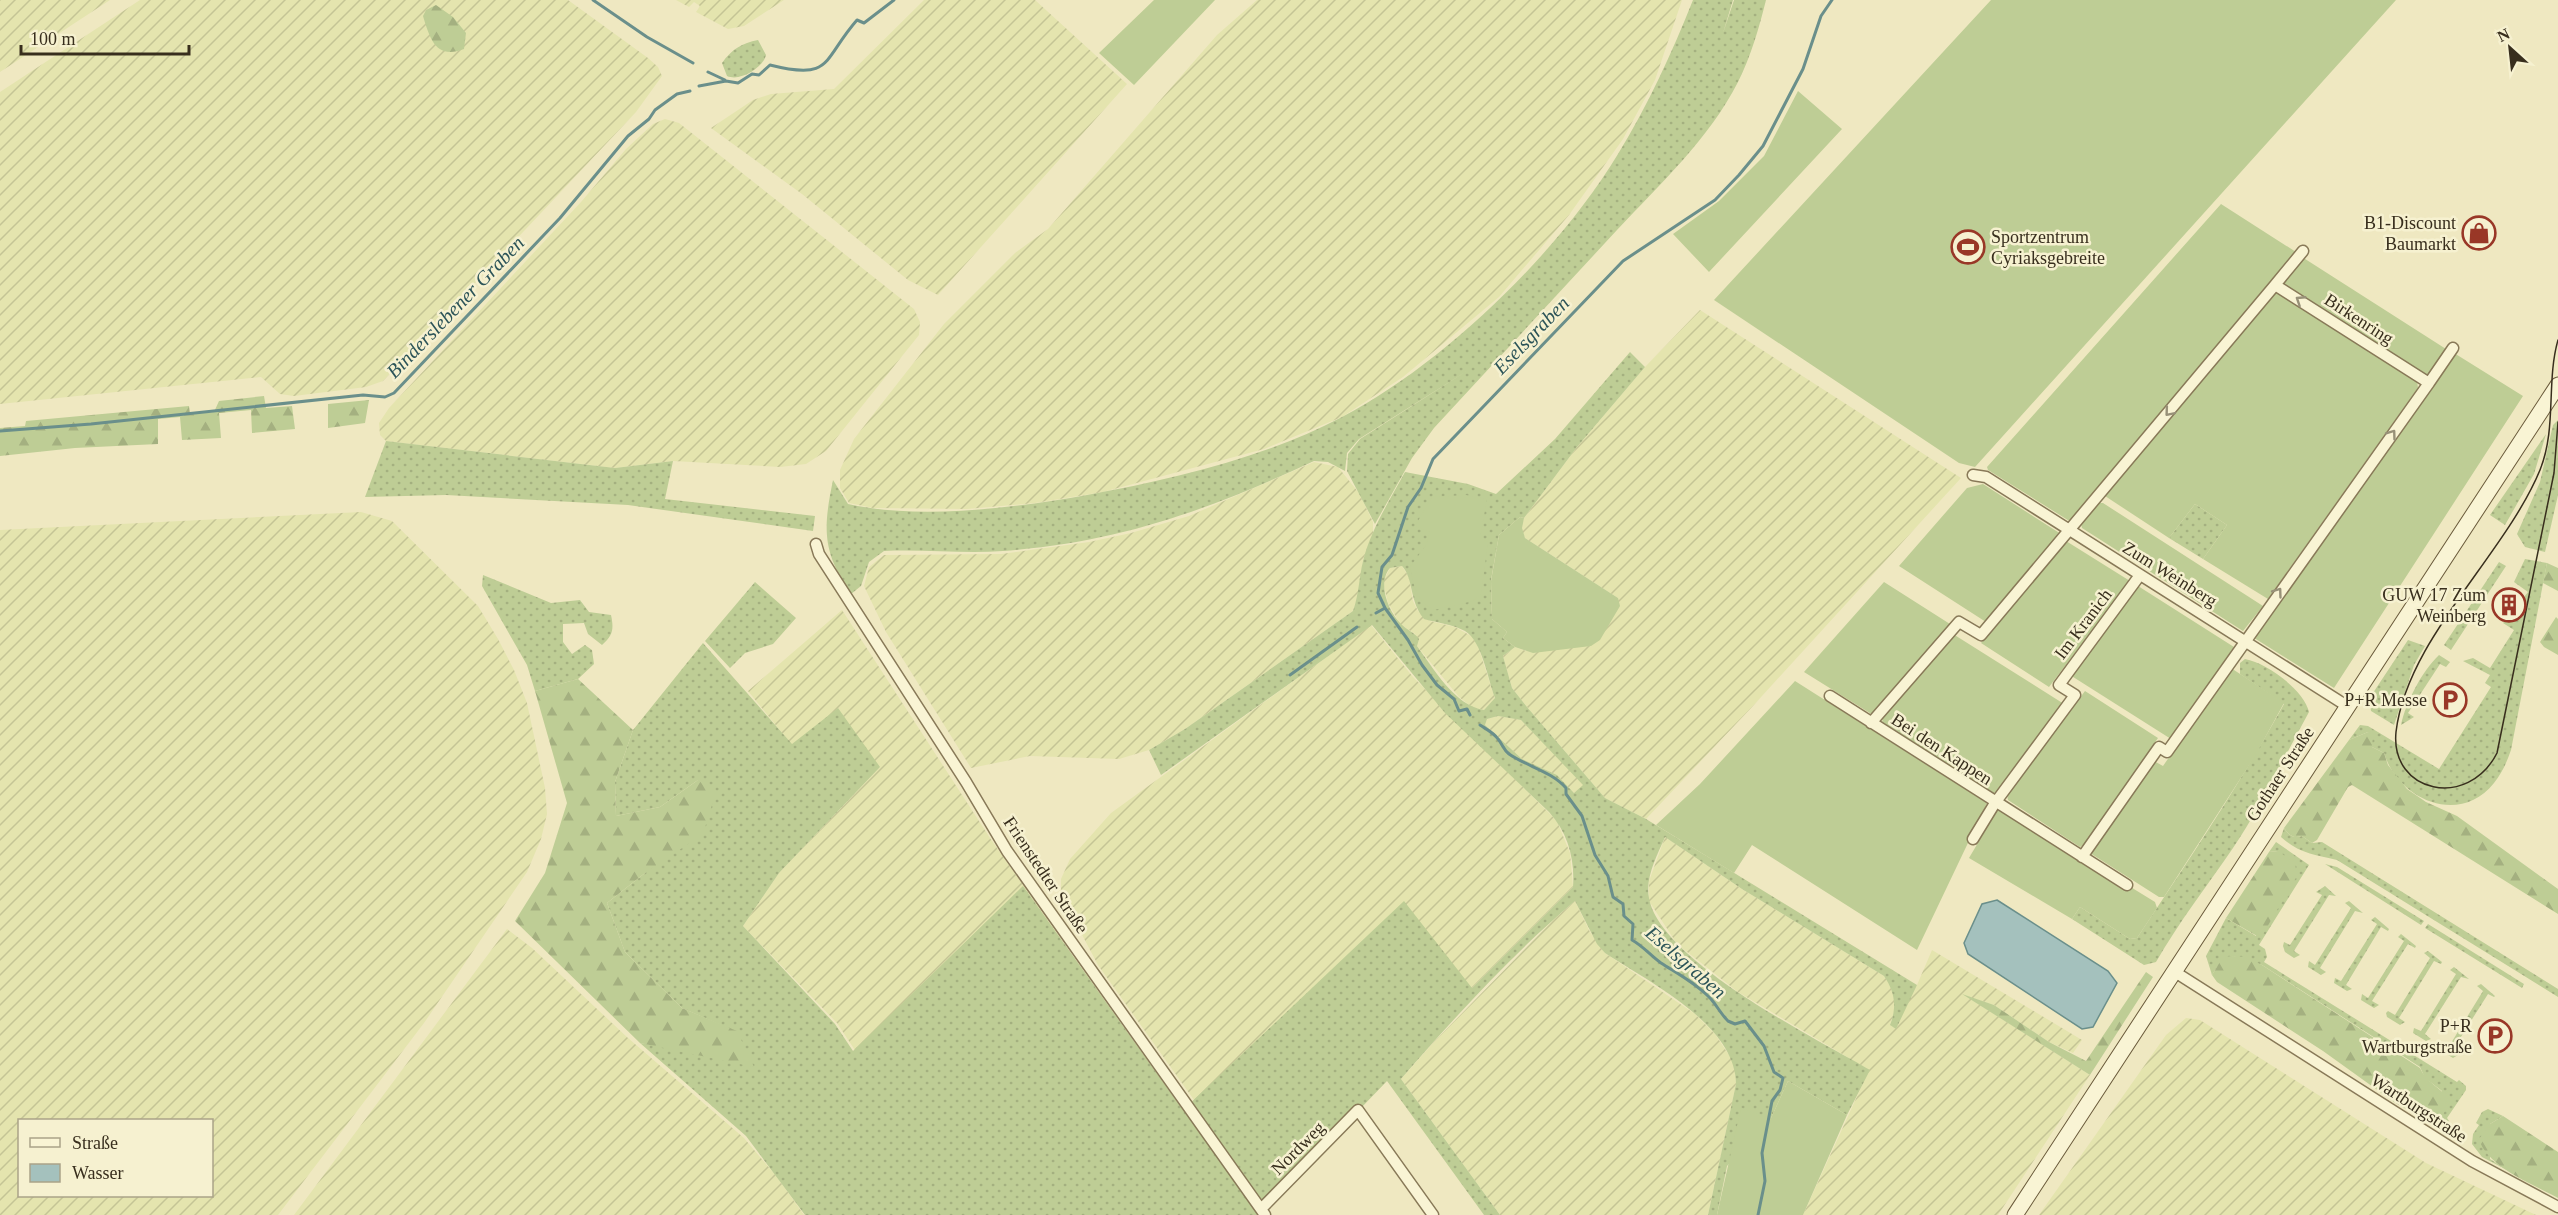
<svg xmlns="http://www.w3.org/2000/svg" width="2558" height="1215" font-family="Georgia,serif">
<style>
.farmland{fill:url(#farmland-furrows);fill-rule:evenodd}
.grass{fill:url(#grass-dots);fill-rule:evenodd}
.forest{fill:url(#forest-firs)}
.garden{fill:#becd95}
.water{fill:#a4c1bd;stroke:#6a8f8b;stroke-width:1.5}
.lines{fill:none;stroke-linecap:round;stroke-linejoin:round}
.stream{stroke:#6a8f8b;stroke-width:3}
.minor-casing{stroke:#887958;stroke-width:13}
.secondary-casing{stroke:#6a5a3b;stroke-width:17}
.minor{stroke:#f9f4d4;stroke-width:10}
.secondary{stroke:#f9f4d4;stroke-width:15}
.tram{stroke:#382e1d;stroke-width:1.5}
.oneway{stroke:#989178}
.labels{text-anchor:middle;stroke-width:5;stroke-linejoin:round;paint-order:stroke}
.poi-label{font-size:18px;fill:#382e1d;stroke:#f6f1d0;text-anchor:end}
.street-label{font-size:18px;fill:#382e1d;stroke:#f6f1d0}
.water-label{font-size:20px;font-style:italic;fill:#2c5458;stroke:#f6f1d0}
</style>
<defs>
<pattern id="farmland-furrows" width="10" height="10" patternUnits="userSpaceOnUse" patternTransform="scale(1.5)"><rect width="10" height="10" fill="#e4e4ae"/><path d="M-1 1l2-2M0 10L10 0M9 11l2-2" fill="none" stroke="#c4c495"/></pattern>
<pattern id="grass-dots" width="8" height="8" patternUnits="userSpaceOnUse" patternTransform="scale(1.5)"><rect width="8" height="8" fill="#becd95"/><path d="M2 2h.1M6 6h.1" fill="none" stroke="#a4b080" stroke-width="1.8" stroke-linecap="round"/></pattern>
<pattern id="forest-firs" width="22" height="20" patternUnits="userSpaceOnUse" patternTransform="scale(1.5)"><rect width="22" height="20" fill="#becd95"/><path d="M5 1l3.5 6h-7zM16 11l3.5 6h-7z" fill="#a4b080"/></pattern>
</defs>
<rect width="100%" height="100%" fill="#efe8c1"/>
<path class="farmland" d="M0,0H110L0,72Z
M140,0H568L648,58L658,67L662,76L636,112L383,381L366,387L294,396L280,394L261,377L0,404V92Z
M676,0H784L744,26L728,29L696,12L700,6L694,2L689,7Z
M924,0H1035L1127,84L938,295L908,280L802,194L711,128L753,100L771,94L834,89Z
M1257,0H1682L1655,80L1623,139L1569,215L1499,297L1403,377L1342,417L1264,449L1103,492L1035,503L967,509L873,508L849,503L840,488V470L854,439L944,324L1015,253L1048,229L1217,35Z
M665,119L679,123L914,309L920,322L919,335L826,451L806,464L780,467L673,461L615,468L386,441L380,435L379,423L389,408L581,202L626,149L653,124Z
M1700,310L1961,478L1752,707L1646,819L1605,798L1527,707L1512,688L1503,656L1515,647L1526,651L1618,598L1525,538L1521,528L1524,518L1577,447L1645,367Z
M1314,462L1338,467L1359,493L1373,522V535L1363,560L1359,593L1353,611L1185,729L1149,750L1119,759L1030,756L971,768L886,632L864,586L869,567L884,555L1001,554L1089,542L1131,533L1189,516Z
M361,512L392,521L478,606L498,639L514,670L527,703L545,788L547,814L541,839L527,872L424,1023L278,1215H0V530ZM20,1120H212V1196H20Z
M1402,566L1409,577L1413,601L1418,611L1430,621L1455,627L1473,637L1479,649L1495,699L1484,710L1473,708L1459,697L1417,646L1415,634L1400,624L1388,603L1383,582L1390,568Z
M842,610L990,838L1248,1206L1239,1215L903,1123L837,1023L743,926L779,873L880,767L792,745L748,691Z
M1371,625L1413,677L1557,821L1570,853L1573,887L1263,1197L1098,965L1061,895V879L1070,859L1111,813Z
M1498,716L1521,720L1584,785L1574,793L1557,775L1522,759L1485,725L1487,719Z
M1665,837L1742,889L1884,976L1890,984L1896,1005L1890,1025L1917,985L1932,950L2082,1040L2073,1053L2049,1042L1994,1005L1966,996L2090,1075L1998,1215H1803L1869,1070L1738,992L1677,944L1649,901V881Z
M1575,901L1590,932L1605,953L1695,1014L1715,1034L1735,1064L1736,1084L1708,1215H1500L1401,1079L1433,1043L1553,920Z
M507,929L532,948L628,1038L744,1138L777,1177L804,1215H294Z
M2186,1018L2200,1020L2426,1163L2536,1215H2039L2166,1035Z"/>
<path class="grass" d="M1693,0H1733L1723,33L1734,0H1766C1759,28 1751,56 1738,82C1709,139 1660,184 1617,230C1556,296 1495,362 1434,428L1412,458L1375,524L1347,471L1348,454L1360,439L1470,369L1359,439L1347,453L1345,471L1328,462L1314,461C1208,510 1121,542 1003,551C964,554 924,549 884,551L869,562L861,586L851,594C822,551 823,529 833,480L848,504C919,520 1015,508 1087,495C1173,479 1264,458 1342,417C1444,364 1559,252 1618,154C1648,105 1672,53 1693,0Z
M758,40L766,55C763,68 740,82 727,76L722,63C732,49 742,43 758,40Z
M1630,352L1645,367L1577,447L1524,518L1520,517L1499,535L1491,580L1492,619L1507,632L1503,638L1515,647L1503,656L1512,688L1527,707L1605,798L1646,819L1917,985L1896,1029L1890,1025C1897,1007 1895,992 1884,976L1742,889L1665,837C1657,856 1645,877 1649,898C1660,961 1817,1039 1870,1070L1847,1115L1788,1081L1771,1118L1727,1166L1717,1215H1708L1736,1084C1736,1025 1649,982 1605,953L1597,944L1575,901C1513,953 1454,1018 1401,1079L1500,1215H1484L1387,1081L1258,1215H805L746,1136L640,1043L679,1049L737,1032L682,1008L625,952L607,903L645,873L698,780L660,807L616,816L615,782L633,730L703,643L792,744L838,708L880,767L779,873L743,926L835,1024L853,1051L1023,886L1183,1110L1404,901L1472,988L1573,887C1575,859 1568,833 1549,812L1445,713L1372,625L1161,775L1149,750L1185,729L1353,611C1359,594 1359,578 1363,561C1371,529 1390,500 1405,472L1468,484L1496,494L1555,439ZM1402,566C1414,579 1409,601 1424,619C1438,623 1452,624 1465,631C1482,641 1488,680 1495,698L1484,710C1454,705 1434,669 1417,646L1419,639C1414,632 1407,630 1401,624C1388,611 1377,583 1390,568ZM1498,716L1521,720L1583,785L1574,793L1557,775L1522,759L1485,725L1487,719Z
M2558,420V495L2545,552L2525,547L2517,534L2540,482L2553,425Z
M2546,434L2534,474L2505,525L2490,515Z
M386,441L615,468L673,461L665,499L815,516L813,531L628,505L446,495L365,497Z
M2195,504L2227,525L2203,559L2169,538Z
M2525,559L2547,563L2511,750C2507,762 2502,773 2494,783C2459,827 2398,799 2384,753L2372,747L2368,732L2349,740L2360,725L2368,726L2439,769L2491,687L2485,683L2490,675L2463,661L2473,658L2490,668L2514,630L2503,623L2528,592L2514,582Z
M2499,562L2506,566L2451,650L2444,645Z
M483,575L551,603L580,600L589,612L611,615C614,629 613,636 602,645L588,634L584,623L563,624V642L572,654L585,645L592,650L594,664L578,679L535,691L527,665L482,586Z
M755,582L796,618L773,644L745,653L730,668L705,641Z
M2408,640L2425,646L2414,665L2394,725L2371,711L2369,699Z
M2439,655L2450,662L2446,667L2440,664L2408,713L2414,717L2401,725C2406,702 2422,671 2439,655Z
M2245,659C2267,663 2304,690 2309,712C2284,757 2262,805 2233,848C2207,886 2179,922 2156,962L2144,965L2072,919L2080,907L2130,939L2137,938C2188,861 2240,784 2284,704L2240,674V663Z
M2284,828C2289,835 2293,839 2302,836L2312,843L2322,842L2558,989V997L2337,860C2315,855 2298,853 2281,837Z
M2276,842L2309,865L2259,945L2265,949L2267,957L2264,962L2457,1082L2459,1080L2466,1086V1090L2447,1118L2449,1121L2440,1124L2428,1122L2442,1116V1091L2425,1078L2420,1067L2262,965L2233,956L2217,967L2212,975L2206,956L2226,918L2256,936L2278,851L2269,852Z
M2325,864L2337,867L2424,921L2421,925Z
M2325,886L2336,896L2329,895L2294,951L2300,955L2294,958L2285,952L2283,946L2284,942L2290,945L2322,895L2316,892Z
M2349,901L2363,913L2355,911L2320,968L2326,972L2321,975L2308,967L2309,961L2315,965L2351,908L2345,903Z
M2375,917L2389,929L2388,931L2381,927L2346,985L2352,989L2347,991L2334,983L2335,978L2341,981L2377,924L2371,920Z
M2428,924L2524,984L2522,988L2425,928Z
M2401,934L2416,946L2415,948L2408,944L2372,1001L2379,1005L2374,1008L2361,1000L2362,994L2368,998L2404,941L2398,937Z
M2428,951L2442,962L2441,964L2434,961L2399,1018L2405,1022L2400,1025L2387,1017L2386,1013L2388,1011L2395,1015L2430,958L2424,953Z
M2454,967L2469,979L2461,977L2425,1034L2431,1039L2426,1041L2413,1033L2414,1028L2421,1031L2456,974L2450,970Z
M2481,984L2495,996L2494,997L2488,994L2452,1051L2458,1055L2453,1058L2440,1050L2441,1044L2448,1048L2483,991L2477,986Z
M2488,1109L2503,1116L2490,1124V1159L2509,1171L2482,1157L2472,1144L2473,1134L2479,1125L2476,1123L2482,1112Z"/>
<path class="forest" d="M436,5L453,17L466,33L464,49C436,60 430,39 423,16L426,10Z
M264,396L266,408L292,406L295,429L252,433L251,410L219,413L221,438L182,440L180,417L158,419V444L75,448L0,456V428L25,426L26,421L189,406L190,414L214,412L219,401Z
M369,400L365,423L328,428V404Z
M2547,563L2558,568V591L2543,583Z
M2556,617L2558,619V655L2544,647L2540,642Z
M578,679L633,730L615,782L616,816L660,807L698,780L715,795L703,834L645,873L607,903L625,952L682,1008L737,1031L754,1067L640,1043L515,921L545,873L567,803L535,691Z
M2368,732L2373,735L2372,747L2384,753L2388,765L2407,789L2426,802L2457,816L2558,889V914L2352,785L2348,787L2317,840L2312,843L2302,836C2293,839 2289,835 2284,828L2349,740Z
M2278,851L2295,863L2297,876L2263,934L2257,936L2226,918L2269,852Z
M2233,956L2246,957L2262,965L2420,1068C2426,1082 2441,1088 2451,1101L2442,1116L2428,1122L2394,1102L2323,1051L2217,982L2212,975L2223,957Z
M2146,972L2153,977L2090,1075L1962,994L1994,1005L2049,1042L2086,1061Z
M2503,1116L2558,1152V1198C2533,1184 2487,1167 2479,1139L2490,1124Z"/>
<path class="garden" d="M1154,0H1215L1134,85L1099,53Z
M1991,0H2396L1975,467L1959,463L1714,300Z
M1798,91L1842,129L1709,272L1673,234L1719,201L1764,156Z
M2221,204L2296,252L2071,522L1988,470L1987,467Z
M2302,257L2446,349L2429,374L2422,375L2283,284V280Z
M2277,292L2417,381L2418,388L2268,599L2203,559L2227,525L2195,504L2169,538L2105,496L2272,294Z
M2454,353L2523,396L2334,688L2251,636Z
M1983,484L2061,534L1986,622L1899,566L1967,488Z
M1466,495L1487,499L1480,538L1488,542L1481,594L1473,601L1434,610C1416,601 1414,586 1410,567L1426,545L1430,532L1415,526L1432,497Z
M2099,503H2103L2263,606L2243,631L2082,528L2081,524Z
M1520,517L1524,518L1522,528L1525,538L1618,598L1620,606L1600,640L1591,646L1533,653L1515,647L1503,638L1507,632L1492,619L1491,581L1499,535Z
M2066,541L2130,581L2049,687L1981,643Z
M1884,582L1950,624L1873,715L1804,672Z
M2138,586L2234,647L2171,739L2070,675Z
M1953,634L2064,704L1999,790L1994,793L1882,722L1884,715Z
M2231,668L2284,703L2255,756L2164,897H2159L2090,853L2154,761L2163,766Z
M1795,681L1987,803L1917,950L1752,845L1734,873L1656,825L1700,784Z
M2085,691L2158,738L2085,844L2080,847L2008,800L2007,795Z
M1998,809L2126,890L2129,886L2155,902L2157,908L2137,938L2130,939L2080,907L2072,919L1969,858Z
M1788,1081L1847,1115L1803,1215H1717L1741,1108L1771,1118Z"/>
<path class="water" d="M1997,900L2108,971L2117,983L2093,1027L2082,1029L1968,954L1964,943L1982,904Z"/>
<g class="lines">
<path class="stream" d="M593,0L647,37L693,63
M708,72L725,80
M699,86L726,81L738,83L752,74L759,75L770,65C833,81 822,60 857,20L864,23L894,0
M0,431L91,424L363,395L385,397L394,393L560,218L628,136L649,119L655,110L677,94L690,91
M1376,613L1385,608
M1290,675L1357,627
M1470,715L1467,709L1459,711L1454,699L1437,685L1422,665L1408,640L1385,608L1378,593L1382,567L1392,555L1408,507L1421,488L1433,459L1623,261L1715,200L1739,175L1763,146L1803,69L1821,16L1832,0
M1480,725C1486,729 1494,733 1498,739C1503,745 1503,749 1509,754C1528,767 1551,771 1566,788V794L1582,816L1595,855L1608,876L1613,897L1623,904L1624,916L1633,924L1632,940C1643,946 1651,956 1661,963C1678,974 1697,984 1711,999C1717,1006 1721,1014 1728,1021L1735,1024L1745,1021L1764,1046L1774,1072L1783,1078L1780,1090L1772,1101L1762,1153L1765,1181L1758,1215"/>
<g class="minor-casing">
<path id="minor" d="M2275,285L2303,251
M2429,383L2453,348
M1973,475L1986,477L2347,706
M816,544L819,554L966,782L1007,851L1265,1215
M1830,696L2127,885
M1871,723L1959,622L1981,635L2275,285L2429,383L2167,752L2159,747L2082,857
M1973,839L1995,803L2075,695L2059,685L2140,575
M2175,972L2472,1161L2558,1207
M1261,1209L1358,1110L1433,1215"/>
</g>
<g class="secondary-casing">
<path id="secondary" d="M2015,1215L2558,385"/>
</g>
<use href="#minor" class="minor"/>
<use href="#secondary" class="secondary"/>
<path class="tram" d="M2558,340C2546,382 2557,428 2540,470C2505,555 2407,639 2396,732C2390,793 2468,810 2497,753L2554,473L2558,422"/>
</g>
<defs><path id="oneway-chevron" d="M-2-3.5L2.5 0L-2 3.5" fill="none" stroke-width="1.6" stroke-linecap="round" stroke-linejoin="round" transform="scale(1.5)"/></defs>
<g class="oneway">
<use href="#oneway-chevron" transform="translate(2300 300) rotate(-147)"/>
<use href="#oneway-chevron" transform="translate(2169 412) rotate(130)"/>
<use href="#oneway-chevron" transform="translate(2392 434) rotate(-54)"/>
<use href="#oneway-chevron" transform="translate(2278 592) rotate(-54)"/>
</g>
<defs>
<g id="shop-ring" transform="scale(1.725)"><circle r="9.5" fill="#f6f1d0" stroke="#993727" stroke-width="1.5"/><path d="M-5-2.5h2.3a2.7 3.5 0 0 1 5.4 0H5L5.5 6h-11ZM-1.5-2.5h3a1.5 2.3 0 0 0-3 0Z" fill="#993727"/></g>
<g id="stadium-ring" transform="scale(1.725)"><circle r="9.5" fill="#f6f1d0" stroke="#993727" stroke-width="1.5"/><path d="M0-5a6.5 5 0 1 0 0 10a6.5 5 0 1 0 0-10ZM-3.5-1.8h7v3.6h-7Z" fill="#993727"/></g>
<g id="building-ring" transform="scale(1.725)"><circle r="9.5" fill="#f6f1d0" stroke="#993727" stroke-width="1.5"/><path d="M-4-6H4V6H1V3H-1V6H-4ZM-2.5-4.3h1.7v1.8h-1.7ZM.8-4.3h1.7v1.8H.8ZM-2.5-1h1.7V.8h-1.7ZM.8-1h1.7V.8H.8Z" fill="#993727"/></g>
<g id="parking-ring" transform="scale(1.725)"><circle r="9.5" fill="#f6f1d0" stroke="#993727" stroke-width="1.5"/><path d="M-3.5-5.5H1a3.5 3.5 0 0 1 0 7H-1V5.5H-3.5ZM-1-3.4V-.6H.8a1.4 1.4 0 0 0 0-2.8Z" fill="#993727"/></g>
</defs>
<g fill-rule="evenodd">
<use href="#shop-ring" x="2479" y="233"/>
<use href="#stadium-ring" x="1968" y="247"/>
<use href="#building-ring" x="2509" y="605"/>
<use href="#parking-ring" x="2450" y="700"/>
<use href="#parking-ring" x="2495" y="1036"/>
</g>
<g class="labels">
<g class="poi-label">
<text x="2456" y="229">B1-Discount<tspan x="2456" dy="21">Baumarkt</tspan></text>
<text x="1991" y="243" text-anchor="start">Sportzentrum<tspan x="1991" dy="21">Cyriaksgebreite</tspan></text>
<text x="2486" y="601">GUW 17 Zum<tspan x="2486" dy="21">Weinberg</tspan></text>
<text x="2427" y="706">P+R Messe</text>
<text x="2472" y="1032">P+R<tspan x="2472" dy="21">Wartburgstraße</tspan></text>
</g>
<g class="street-label">
<text transform="translate(2359 319) rotate(33)" y="6">Birkenring</text>
<text transform="translate(2170 574) rotate(32)" y="6">Zum Weinberg</text>
<text transform="translate(2083 624) rotate(-53)" y="6">Im Kranich</text>
<text transform="translate(1942 749) rotate(33)" y="6">Bei den Kappen</text>
<text transform="translate(2280 774) rotate(-57)" y="6">Gothaer Straße</text>
<text transform="translate(1046 875) rotate(56)" y="6">Frienstedter Straße</text>
<text transform="translate(2419 1108) rotate(33)" y="6">Wartburgstraße</text>
<text transform="translate(1298 1148) rotate(-45)" y="6">Nordweg</text>
</g>
<g class="water-label">
<text transform="translate(455 307) rotate(-46)" y="7">Binderslebener Graben</text>
<text transform="translate(1531 335) rotate(-46)" y="7">Eselsgraben</text>
<text transform="translate(1686 962) rotate(41)" y="7">Eselsgraben</text>
</g>
</g>
<rect x="18" y="1119" width="195" height="78" fill="#f6f1d0" stroke="#aaa388" stroke-width="1.5"/>
<rect x="30" y="1138" width="30" height="9" fill="#f9f4d4" stroke="#aaa388" stroke-width="1.5"/>
<text x="72" y="1149" font-size="18" fill="#382e1d">Straße</text>
<rect x="30" y="1164" width="30" height="18" fill="#a4c1bd" stroke="#aaa388" stroke-width="1.5"/>
<text x="72" y="1179" font-size="18" fill="#382e1d">Wasser</text>
<g transform="translate(2510 48) rotate(333)" stroke="#f6f1d0" stroke-width="4.5" paint-order="stroke">
<path d="M0-4.5L10 22L0 15L-10 22Z" fill="#382e1d"/>
<text y="-9" font-size="16" font-weight="bold" text-anchor="middle" fill="#382e1d">N</text>
</g>
<path d="M21 45v9h168v-9" fill="none" stroke="#382e1d" stroke-width="3"/>
<text x="30" y="45" font-size="18" fill="#382e1d" stroke="#f6f1d0" stroke-width="4.5" paint-order="stroke">100 m</text>
</svg>
